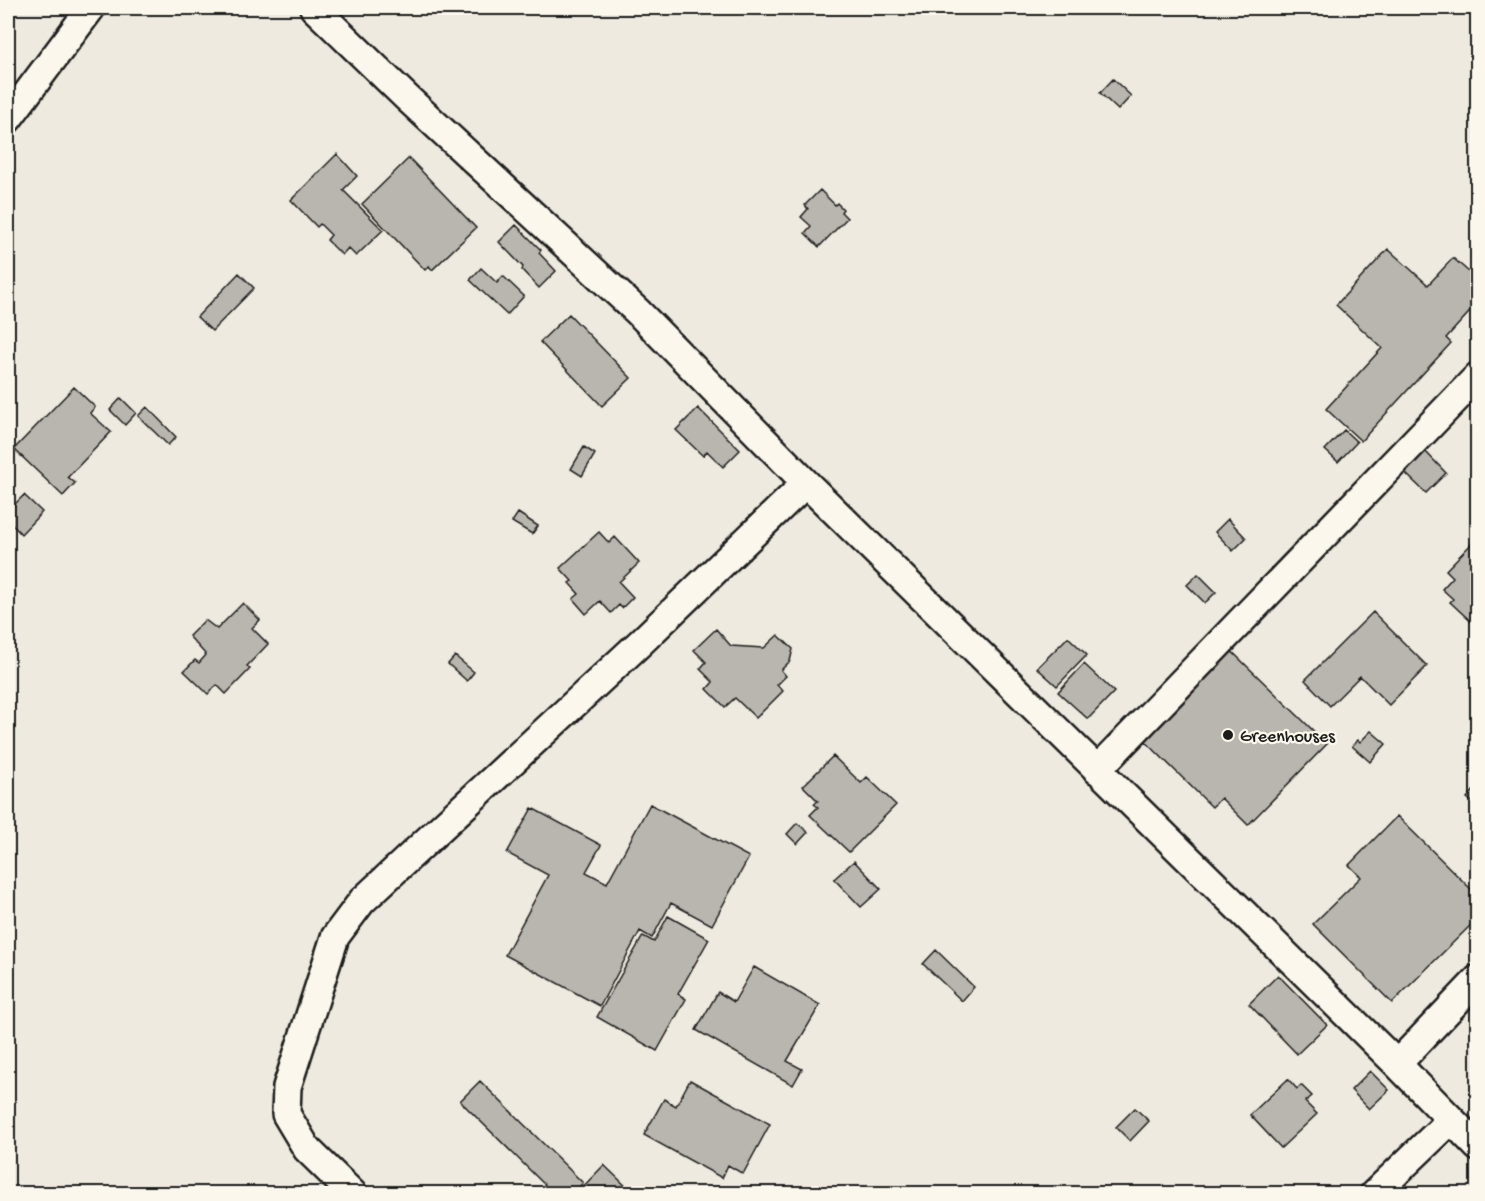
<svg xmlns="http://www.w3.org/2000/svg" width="1485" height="1201" font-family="'Gochi Hand',sans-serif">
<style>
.building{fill:#b9b6af;stroke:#1c1c1c;stroke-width:1.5}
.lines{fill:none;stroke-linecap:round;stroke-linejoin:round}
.street-casing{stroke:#1c1c1c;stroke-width:32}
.street{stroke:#fbf7ec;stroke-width:27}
.poi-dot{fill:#1c1c1c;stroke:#fbf7ec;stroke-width:2}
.labels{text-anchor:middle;stroke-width:4.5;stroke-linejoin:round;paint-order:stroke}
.poi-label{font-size:18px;fill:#1c1c1c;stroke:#fbf7ec;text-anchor:start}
</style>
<rect width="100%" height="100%" fill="#eeeadf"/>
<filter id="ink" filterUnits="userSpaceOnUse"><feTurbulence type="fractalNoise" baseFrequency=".0167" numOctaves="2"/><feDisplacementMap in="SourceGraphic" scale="12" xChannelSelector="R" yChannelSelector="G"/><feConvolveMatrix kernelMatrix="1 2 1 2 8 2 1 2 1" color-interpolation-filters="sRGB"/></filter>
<g filter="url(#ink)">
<path class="building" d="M1113,79L1131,96L1118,110L1100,93Z
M337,154L357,176L343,190L383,230L356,256L348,248L342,255L327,240L331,235L320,224L317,227L291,200Z
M409,158L476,228L432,270L429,266L425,270L362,204Z
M820,190L835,205L837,203L843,209L841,212L847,218L819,247L805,233L811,226L801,217L808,209L805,205Z
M516,225L541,250L539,253L556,271L539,288L522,270L523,267L499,242Z
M1388,249L1428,285L1453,258L1478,280V291L1471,299L1477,304L1446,338L1451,343L1361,441L1326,409L1382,348L1336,305Z
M481,268L497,283L503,276L524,296L507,315L470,280Z
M239,273L254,288L212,331L197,317Z
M569,314L631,378L602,406L540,342Z
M74,387L95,407L90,413L111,432L68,477L75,483L63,496L14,449Z
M121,398L136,413L125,425L110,410Z
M147,407L176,437L168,445L138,416Z
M698,408L740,450L723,467L707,451L703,456L676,430Z
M1344,430L1357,442L1338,462L1325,450Z
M584,447L595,454L582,476L571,469Z
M1424,450L1446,473L1426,493L1403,471Z
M24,495L42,512L21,534L8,520V511Z
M518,513L538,526L532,534L512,522Z
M1228,519L1246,538L1233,551L1215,532Z
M599,532L609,543L615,537L639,563L619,582L633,597L622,608L619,605L611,613L600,601L586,614L573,599L579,594L569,583L572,581L560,568Z
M1478,537V628L1450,602L1453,599L1442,589L1453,577L1446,570Z
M1198,574L1216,592L1205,603L1187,585Z
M243,603L260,620L252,628L268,644L247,666L250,669L226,694L217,685L208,694L184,671L195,660L199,663L206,655L189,636L205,620L217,629Z
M1373,612L1427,666L1389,705L1360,676L1330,706L1305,680Z
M716,629L731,646L764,648L778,635L793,649L790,661L781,670L786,676L777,685L783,691L756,718L735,698L725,707L707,689L713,682L700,669L706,662L694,650Z
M1068,637L1087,655L1057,686L1037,668Z
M1217,637L1327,744L1248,825L1221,798L1212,807L1130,726Z
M455,656L474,672L467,681L448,664Z
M1084,664L1114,692L1088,719L1058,692Z
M1371,731L1386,744L1370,762L1352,746L1358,740L1360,742Z
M833,756L861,783L867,777L896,805L849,852L810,815L818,807L814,804L818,801L803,786Z
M1478,786V807L1467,798Z
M650,804L749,857L712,925L671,903L652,938L640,931L600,1006L505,955L548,875L507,853L532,808L601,845L586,872L607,883Z
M1397,816L1478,896V918L1392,1003L1313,924L1361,877L1349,865Z
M797,823L808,832L797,844L787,834Z
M854,861L881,889L861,907L834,879Z
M668,916L709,939L678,994L686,999L657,1051L597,1017L643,936L654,942Z
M936,950L974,987L962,1001L923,964Z
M754,967L820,1005L787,1061L802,1069L793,1085L696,1030L718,992L734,1002Z
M1278,975L1327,1025L1297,1054L1249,1004Z
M1370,1071L1389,1090L1369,1109L1351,1090Z
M1288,1079L1297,1089L1301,1085L1312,1096L1305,1102L1317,1114L1281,1148L1250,1115Z
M690,1080L770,1124L743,1174L728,1165L722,1178L644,1135L664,1099L676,1106Z
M480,1081L583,1183L572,1194H554L460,1101Z
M1135,1108L1149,1121L1130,1141L1116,1127Z
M604,1165L634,1194H576Z"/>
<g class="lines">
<g class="street-casing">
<path id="street" d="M314,8L406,97L638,312L806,483L1397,1064L1478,1147
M8,119L91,8
M1097,770L1478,376
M1397,1064L1478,979
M353,1194L307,1149L286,1114L287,1087L335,937L362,901L640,643L806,483
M1374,1194L1451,1120"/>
</g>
<use href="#street" class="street"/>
</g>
</g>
<circle class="poi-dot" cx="1228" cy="735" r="6"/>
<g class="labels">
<g class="poi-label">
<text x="1240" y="741">Greenhouses</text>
</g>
</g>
<rect width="1485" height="1201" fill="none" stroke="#fbf7ec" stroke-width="30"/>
<rect x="15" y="15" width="1455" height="1171" fill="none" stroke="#1c1c1c" stroke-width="2" filter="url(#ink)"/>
</svg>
